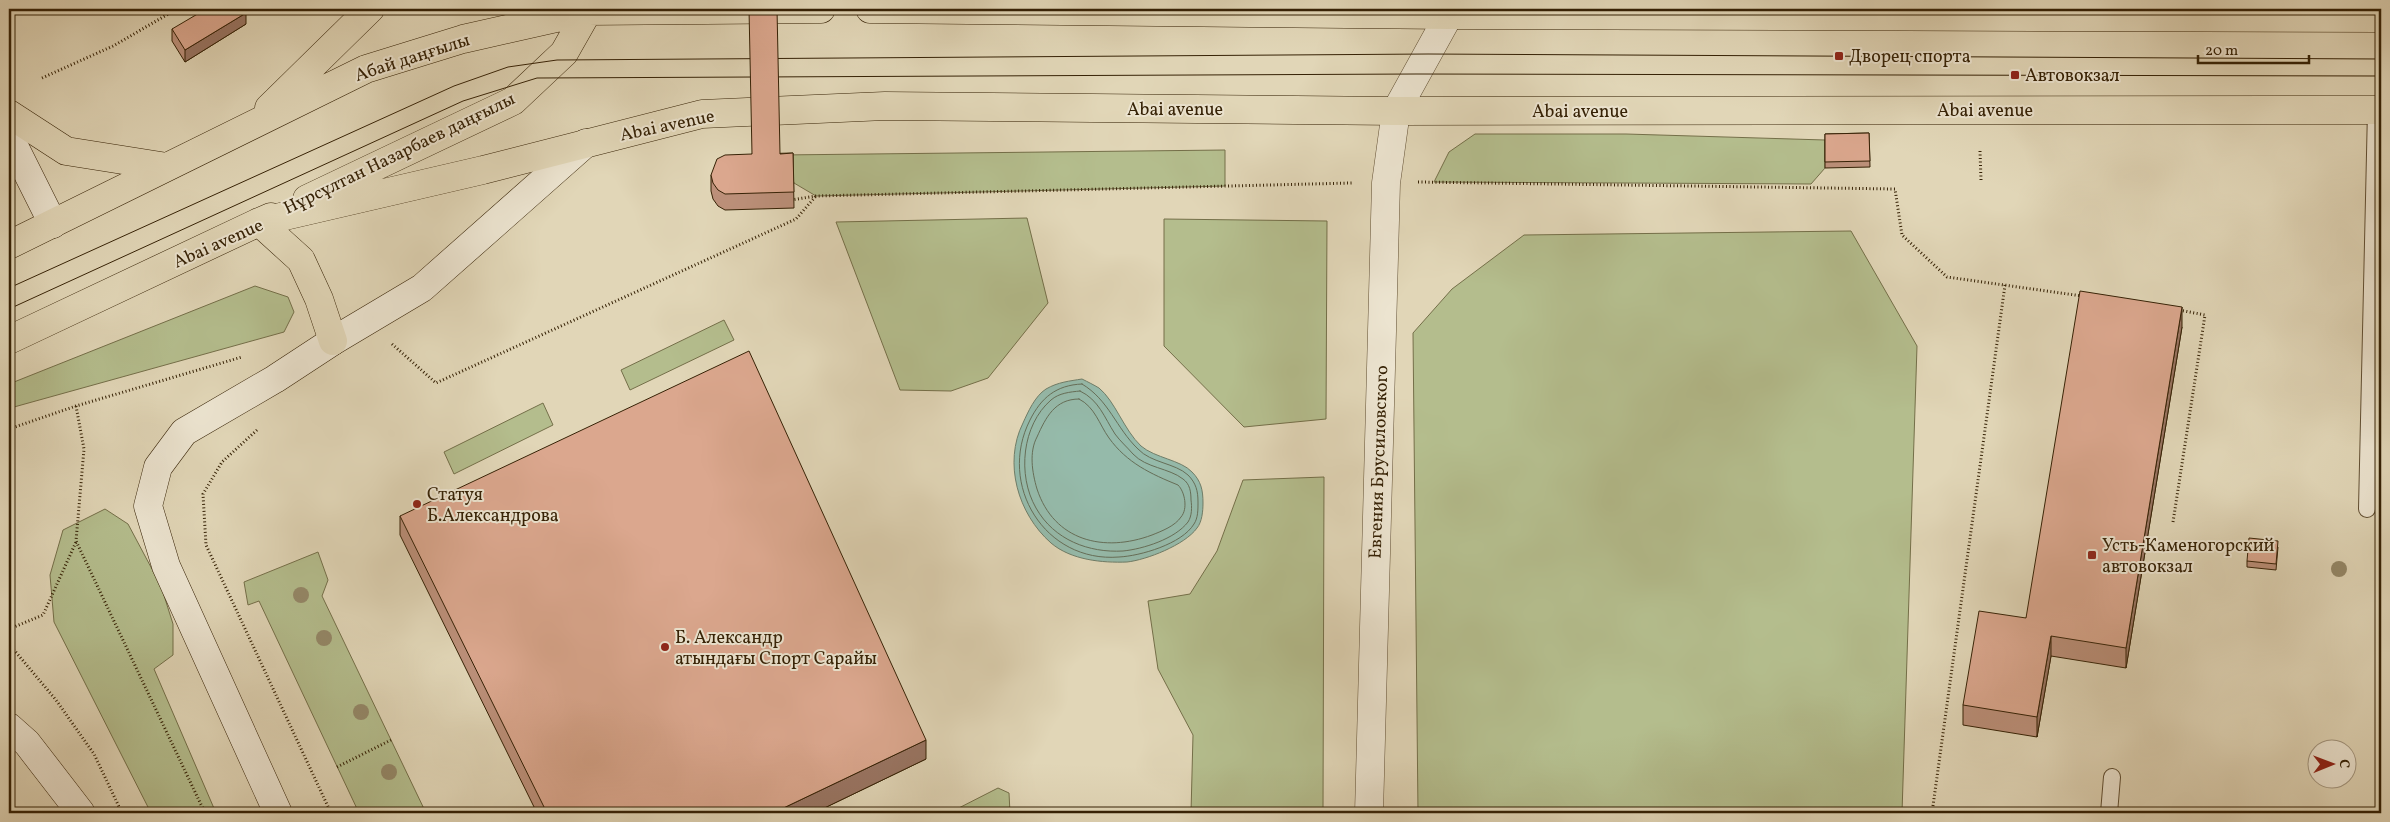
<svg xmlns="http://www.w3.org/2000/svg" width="2390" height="822" font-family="Vollkorn,serif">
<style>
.green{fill:#b4bd8d;stroke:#746f49}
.water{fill:#95baaa;stroke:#6f7d68}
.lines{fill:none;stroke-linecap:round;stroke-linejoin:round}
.shore{stroke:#656e58;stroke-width:1}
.service-casing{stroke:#604e32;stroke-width:18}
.tertiary-casing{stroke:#604e32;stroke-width:29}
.secondary-casing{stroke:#352105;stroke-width:29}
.primary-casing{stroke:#352105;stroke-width:29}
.path{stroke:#352105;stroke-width:3;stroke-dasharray:1 2.5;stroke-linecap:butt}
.service{stroke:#ece4d0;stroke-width:16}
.tertiary{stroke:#ece4d0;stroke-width:28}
.secondary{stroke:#ece4d0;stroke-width:28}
.primary{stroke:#e1d6b7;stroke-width:28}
.tram{stroke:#352105;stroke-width:1}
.tree{fill:#948868}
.wall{fill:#bc907a;stroke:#352105}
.shaded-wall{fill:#997563;stroke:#352105}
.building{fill:#dba78e;stroke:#352105}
.poi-dot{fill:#8f2418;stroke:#ece4d0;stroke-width:2}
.labels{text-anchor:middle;stroke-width:4;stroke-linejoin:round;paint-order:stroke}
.poi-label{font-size:18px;fill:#352105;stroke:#ece4d0;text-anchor:start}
.street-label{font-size:18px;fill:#352105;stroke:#ece4d0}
</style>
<rect width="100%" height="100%" fill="#e1d6b7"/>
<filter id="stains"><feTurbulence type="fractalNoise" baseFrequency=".004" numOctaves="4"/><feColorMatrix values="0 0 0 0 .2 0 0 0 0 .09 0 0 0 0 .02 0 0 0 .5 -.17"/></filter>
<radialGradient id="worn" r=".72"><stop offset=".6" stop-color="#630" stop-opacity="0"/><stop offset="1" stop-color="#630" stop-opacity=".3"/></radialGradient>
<path class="green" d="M1475,134H1626L1825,140V168L1811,184L1434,182L1449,152Z
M1225,150V186L816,196L794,183L780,155Z
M1027,218L1048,303L988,378L951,391L900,390L836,222Z
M1164,219L1327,221L1326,419L1244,427L1164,346Z
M1851,231L1917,346L1902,813H1418L1413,333L1452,289L1524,235Z
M255,286L288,297L294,312L284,332L14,407L9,403V384Z
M724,320L734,340L630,390L621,370Z
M543,403L553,425L454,474L444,452Z
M1324,477L1323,813H1191L1193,735L1158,669L1148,601L1190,594L1217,551L1243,480Z
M105,509L128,524L161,586L173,624V655L154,669L216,813H151L54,622L50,575L63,530Z
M318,552L328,580L322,596L426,813H359L259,601L248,605L244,582Z
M998,788L1009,793L1010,813H949Z"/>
<path class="water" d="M1082,379C1088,382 1094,385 1099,388C1115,401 1124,430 1141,446C1155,458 1181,460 1192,472C1201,481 1203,490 1203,503C1203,511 1202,522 1197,528C1185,545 1146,560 1127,562C1102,563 1071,560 1051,543C1018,514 1003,463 1023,423C1028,412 1035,396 1046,389C1058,382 1070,381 1082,379Z"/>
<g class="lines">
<path class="shore" d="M1082,384C1109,400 1116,428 1138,449C1151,463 1175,463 1188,475C1196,483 1198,491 1198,502C1198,510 1198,518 1194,524C1182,544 1140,556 1119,557C1045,563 997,485 1030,420C1041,398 1056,385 1082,384Z
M1080,391C1099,400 1104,417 1115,434C1120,441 1127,447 1133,454C1146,468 1169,468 1183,479C1190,484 1191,492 1191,500C1192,507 1192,516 1188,522C1175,539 1143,549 1123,551C1089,553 1054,540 1036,508C1017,475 1022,425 1051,400C1059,393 1070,392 1080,391Z
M1079,399C1095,407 1099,424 1109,438C1127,463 1151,474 1178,485C1185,492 1188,509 1181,517C1175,526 1162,531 1152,535C1104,553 1054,541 1037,489C1032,472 1029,452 1037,437C1046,417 1055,399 1079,399Z"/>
<g class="service-casing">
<path id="service" d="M2367,509L2376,110
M2109,813L2112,777"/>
</g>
<g class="tertiary-casing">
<path id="tertiary" d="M1369,813L1386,183L1396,111L1449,15"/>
</g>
<g class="secondary-casing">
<path id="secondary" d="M9,136L53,224
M9,727L27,743L81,813
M278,813L166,566L148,506L158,467L184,432L275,379L333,341L422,288L586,143"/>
</g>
<g class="primary-casing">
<path id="primary" d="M870,9L1449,15L2381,18
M269,108L370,9
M9,114L66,151L167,167
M307,199L513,101L564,53L589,9
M271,217L259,222L301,260L319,299L333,341
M9,245L366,69L463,39L587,11L821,9
M9,340L259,222L483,170L702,114L885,106L1396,111L2381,110"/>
</g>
<path class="path" d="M42,78L113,46L177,9
M1980,151L1981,180
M1418,182L1895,189L1902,235L1947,277L2082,296
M791,200L816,196L1352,183
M392,344L436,383L796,219L816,196
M76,406L84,449L76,541L205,813
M9,429L76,406L242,357
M257,430L222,462L203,494L206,545L331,813
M2173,522L2205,315L2179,310
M9,629L43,615L76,542
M9,644L56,700L94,754L122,813
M337,767L391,740
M1932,813L2005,285"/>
<use href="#service" class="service"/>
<use href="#tertiary" class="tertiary"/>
<use href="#secondary" class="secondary"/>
<use href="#primary" class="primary"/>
<path class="tram" d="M9,288L454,86L508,67L557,60L1428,54L2381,59
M9,309L463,101L537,78L1416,74L2381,76"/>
</g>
<g class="tree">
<circle cx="2339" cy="569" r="8"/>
<circle cx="301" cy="595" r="8"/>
<circle cx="324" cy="638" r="8"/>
<circle cx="361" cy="712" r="8"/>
<circle cx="389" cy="772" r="8"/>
</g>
<path class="wall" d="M246,24L185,62L172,41V29Z
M1869,133L1870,167L1825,168V134Z
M793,153L794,208L725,210L718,206L713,199L711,191V175L752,154Z
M2182,327L2126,668L2051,656L2037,737L1963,725V705L2026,618Z
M400,516L926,759L814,813H537L400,535Z
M2278,547L2276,570L2247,567V561Z"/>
<path class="shaded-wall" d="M246,13V24L185,62V50Z
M2182,307V327L2126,668V648Z
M2051,636V656L2037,737V717Z
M926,740V759L814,813H773Z"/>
<path class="building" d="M206,9H244L246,13L185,50L172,29Z
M749,9H777L780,154L793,153L794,192L725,194L718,190L713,183L711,175L717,159L725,155L752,154Z
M1869,133L1870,161L1825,162V134Z
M2080,291L2182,307L2126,648L2051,636L2037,717L1963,705L1979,611L2026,618Z
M749,351L926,740L773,813H547L400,516Z
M2249,538L2278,541L2276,564L2247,561Z"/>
<g class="poi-dot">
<rect x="1834" y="51" width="10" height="10" rx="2.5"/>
<rect x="2010" y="70" width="10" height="10" rx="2.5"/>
<circle cx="417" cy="504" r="5"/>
<rect x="2087" y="550" width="10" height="10" rx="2.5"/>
<circle cx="665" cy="647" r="5"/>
</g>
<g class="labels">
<g class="poi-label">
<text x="1849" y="62">Дворец спорта</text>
<text x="2025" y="81">Автовокзал</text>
<text x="427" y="500">Статуя<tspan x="427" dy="21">Б.Александрова</tspan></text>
<text x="2102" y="551">Усть-Каменогорский<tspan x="2102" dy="21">автовокзал</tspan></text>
<text x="675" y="643">Б. Александр<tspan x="675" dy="21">атындағы Спорт Сарайы</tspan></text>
</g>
<g class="street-label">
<text transform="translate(412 57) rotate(-18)" y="6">Абай даңғылы</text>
<text x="1175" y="115">Abai avenue</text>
<text x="1985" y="116">Abai avenue</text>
<text x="1580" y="117">Abai avenue</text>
<text transform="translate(667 125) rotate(-12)" y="6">Abai avenue</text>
<text transform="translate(399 153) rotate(-26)" y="6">Нұрсұлтан Назарбаев даңғылы</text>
<text transform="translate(218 243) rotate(-24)" y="6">Abai avenue</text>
<text transform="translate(1378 462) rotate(-88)" y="6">Евгения Брусиловского</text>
</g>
</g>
<rect width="2390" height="822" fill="none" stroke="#e1d6b7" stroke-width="30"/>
<rect x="10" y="10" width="2370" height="802" fill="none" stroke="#352105" stroke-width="2.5"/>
<rect x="15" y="15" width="2360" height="792" fill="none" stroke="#352105"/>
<g transform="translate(2332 764) rotate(89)"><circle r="24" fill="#ece4d0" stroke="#a3967f"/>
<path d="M0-4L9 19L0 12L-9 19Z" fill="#8f2418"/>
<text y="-8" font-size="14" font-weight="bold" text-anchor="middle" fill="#352105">С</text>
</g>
<path d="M2198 55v8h111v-8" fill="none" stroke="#352105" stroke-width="2.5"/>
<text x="2205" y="55" font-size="15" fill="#352105" stroke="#ece4d0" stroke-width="4" paint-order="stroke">20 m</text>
<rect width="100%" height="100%" filter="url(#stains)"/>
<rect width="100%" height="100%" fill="url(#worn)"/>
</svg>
